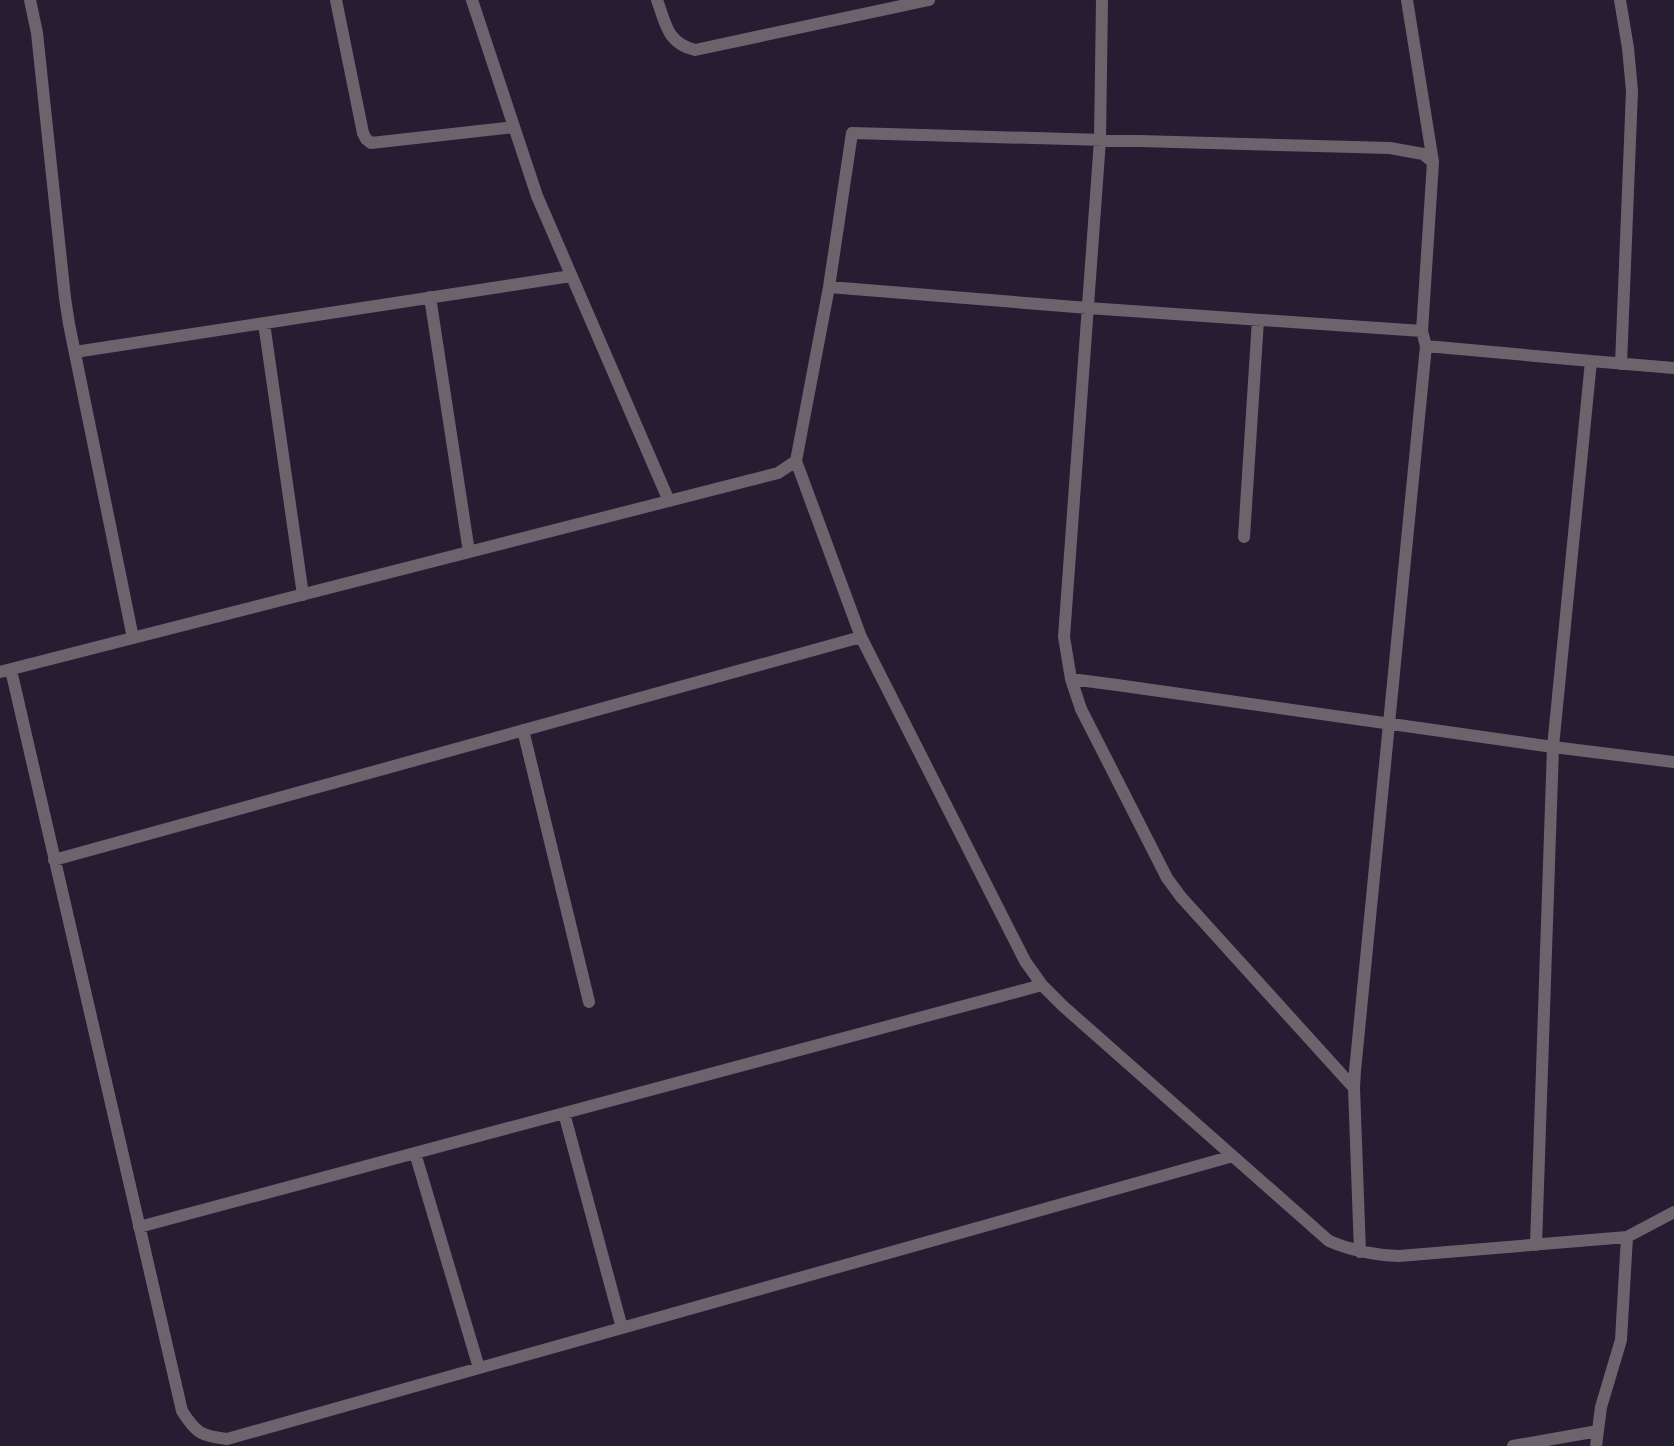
<svg xmlns="http://www.w3.org/2000/svg" width="1674" height="1446" font-family="Mulish,sans-serif">
<style>
.lines{fill:none;stroke-linecap:round;stroke-linejoin:round}
.minor{stroke:#6c646d;stroke-width:12}
</style>
<rect width="100%" height="100%" fill="#261d32"/>
<g class="lines">
<path class="minor" d="M30,0L37,33L65,298L69,324L133,638
M336,0L363,133L366,139L371,143L514,127
M472,0L537,196L669,501
M657,0C666,24 667,43 695,50L929,0
M1102,0L1100,140L1064,637L1071,679L1081,709L1167,878L1181,897L1354,1088
M1407,0L1433,162
M1620,0L1628,48L1632,91L1621,364
M829,287L1088,308L1422,331
M430,297L469,552
M264,323L303,595
M75,352L571,276
M1591,361L1674,368
M796,461L861,637L1025,961L1042,985L1063,1006L1329,1241C1352,1251 1374,1255 1399,1256L1627,1237
M1244,537L1258,320
M11,670L182,1411C196,1433 201,1436 227,1439L1233,1156
M0,672L778,473L796,461L829,287L852,133L1390,148L1423,154L1433,162L1422,331L1426,346L1591,361L1553,747L1674,762
M1071,679L1117,685L1553,747L1536,1245
M523,730L589,1002
M54,860L861,637
M564,1113L622,1328
M415,1153L479,1368
M139,1227L1042,985
M1360,1252L1354,1088L1355,1071L1426,346
M1513,1446L1598,1431
M1596,1446L1601,1407L1621,1340L1627,1237L1674,1212"/>
</g>
</svg>
